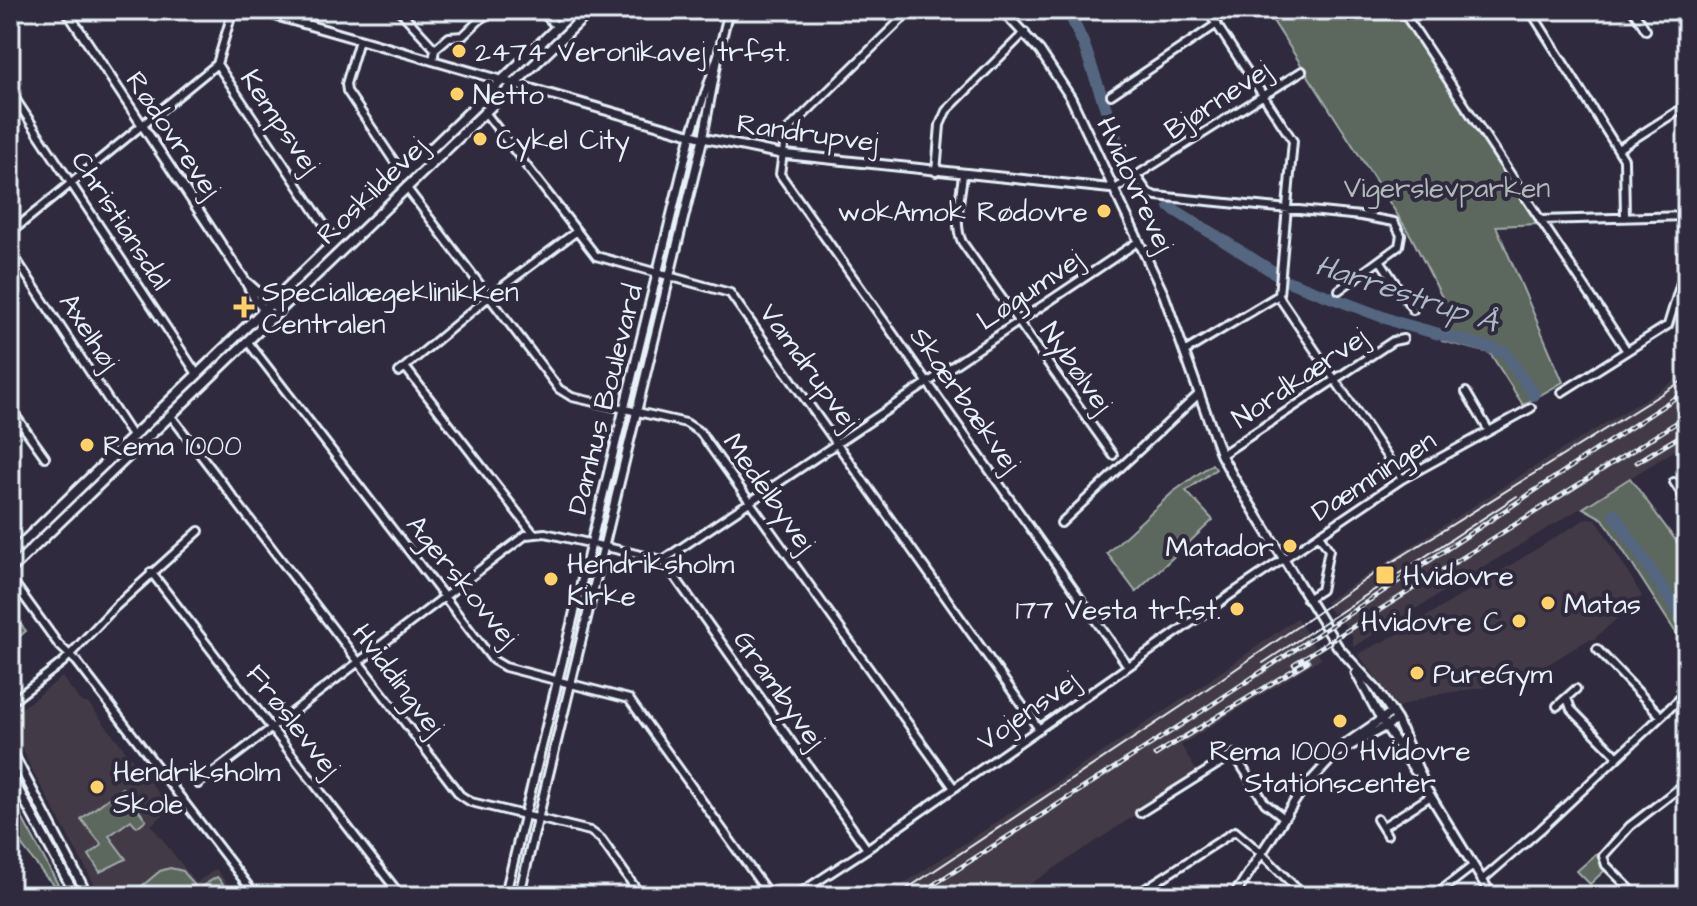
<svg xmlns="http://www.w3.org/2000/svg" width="1697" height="906" font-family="'Architects Daughter',sans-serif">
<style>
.built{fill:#433a47}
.green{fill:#5b685d;stroke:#a2acaa;stroke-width:2}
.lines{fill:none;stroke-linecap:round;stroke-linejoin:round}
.river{stroke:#556680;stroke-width:12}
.minor-casing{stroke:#e8f1f8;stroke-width:12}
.tertiary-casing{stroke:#e8f1f8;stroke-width:13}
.secondary-casing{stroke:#e8f1f8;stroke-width:14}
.minor{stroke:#2f2a3d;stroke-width:6}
.tertiary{stroke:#2f2a3d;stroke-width:7}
.secondary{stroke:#2f2a3d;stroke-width:8}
.tram{stroke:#e8f1f8;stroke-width:2}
.rail-casing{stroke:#e8f1f8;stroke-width:5}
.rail{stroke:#2f2a3d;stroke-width:2;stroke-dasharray:6;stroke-linecap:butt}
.poi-dot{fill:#ffd166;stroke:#2f2a3d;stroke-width:3}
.labels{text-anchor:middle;stroke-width:8;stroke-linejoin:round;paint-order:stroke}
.poi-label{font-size:28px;fill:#e8f1f8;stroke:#2f2a3d;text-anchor:start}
.street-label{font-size:28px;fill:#e8f1f8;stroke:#2f2a3d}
.park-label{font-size:28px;fill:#b0baba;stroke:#2f2a3d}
.water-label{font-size:30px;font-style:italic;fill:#adb9c8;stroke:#2f2a3d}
</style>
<rect width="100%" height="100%" fill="#2f2a3d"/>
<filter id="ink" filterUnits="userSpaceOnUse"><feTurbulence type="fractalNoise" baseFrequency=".0125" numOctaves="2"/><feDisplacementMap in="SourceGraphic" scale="16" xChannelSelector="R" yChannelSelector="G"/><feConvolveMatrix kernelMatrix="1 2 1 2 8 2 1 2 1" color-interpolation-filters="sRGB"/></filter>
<g filter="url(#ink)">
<path class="built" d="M1687,373V443L1353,647V637L1336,612L1332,614L1325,602L1529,470Z
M1587,518L1596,519L1642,596L1594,639L1588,640L1527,677L1521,668L1499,682L1486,687L1434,695L1398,707L1358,654L1398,634Z
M1297,618L1321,658L1181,745L1198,774L1012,896H885L1190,694Z
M62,677L81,702L89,704L171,809L151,825L196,883L216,869L237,896H101L29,764L12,722L14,714Z"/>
<path class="green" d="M1266,10H1398L1538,224L1496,226L1563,382L1523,405L1490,353L1442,341L1451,315L1411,236Z
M1212,464L1216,469L1186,491L1213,520L1136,592L1107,553L1173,492Z
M1630,478L1687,556V650L1603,519L1583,508Z
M10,611L26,631L10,645Z
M122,788L146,820L137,827L131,820L109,836L126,859L100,872L89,855L102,845L81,819Z
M10,796L12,799L62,892L46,877L10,830Z
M1596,854L1605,870L1590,884L1577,871Z
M170,868L183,871L203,896H130L160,871Z
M217,877L218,878L232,896H205L201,887Z"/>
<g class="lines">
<path class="river" d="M1068,10L1084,45L1128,173
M1170,207L1275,273
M1290,282L1399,323L1505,352L1534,395
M1614,514L1687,625"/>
<g class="minor-casing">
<path id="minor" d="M399,10L435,49L433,61
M540,10L557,27
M911,10L786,132L780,174L1128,666
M1207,10L1293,141L1279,295L1281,300L1402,479
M1402,10L1627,351
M1530,10L1624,159L1625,218
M1633,10L1646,30
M1685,10L1687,13
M359,40L346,84L347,91L404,176
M435,49L449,37L463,36L490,10
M217,64L335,241
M10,91L197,374
M1111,95L1217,24
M484,111L596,256L730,293L1039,729
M691,135L718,55L729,10
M703,138L718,59
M1618,149L1687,105
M936,172L940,125L946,111L1025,32
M963,174C961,196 953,223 962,242L1113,455
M1137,177L1148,193L1156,196L1361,216L1394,222L1401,235L1399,246L1339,290
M406,187L559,389L572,397L686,423L700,432L954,788
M1115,189L1302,71
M1540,220L1687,216
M10,233L217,64L233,10
M10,250L132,436
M1380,260L1413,310
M248,342L493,660L505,667L629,699L770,896
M1184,352L1279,295
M405,367L533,533
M399,372L490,296L577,231
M1466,392L1489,431
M1562,392L1668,325L1687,263
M10,408L45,457
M171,416L460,795L471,802L590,831L601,839L641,896
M10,434L21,424
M1221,455L1393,341L1403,339
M1674,482L1687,502
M1061,523L1199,394
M663,560L1139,241
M663,560L867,849
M151,572L401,896
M17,587L58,644L77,662L256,896
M1307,599L1321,590L1329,550L1319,535
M1597,649L1661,716
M1567,698L1571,709L1618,757
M10,703L63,662L115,607L199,531
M1557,706L1576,689
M198,784L526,535L545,533L663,560
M1140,813L1234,754L1265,803L1283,817
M1377,819L1387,835
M1382,827L1431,796
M1482,880L1541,829L1687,692
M795,896L867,849L1233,593L1402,479L1531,408
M1134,896L1235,831L1261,853L1304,896
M1434,896L1473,866
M1637,896L1606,865L1603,856L1630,826L1687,782"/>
</g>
<g class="tertiary-casing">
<path id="tertiary" d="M66,10L246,282L255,300L273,318
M256,10L703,138L781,154L1115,189
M1002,10L1040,51L1071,98L1164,295L1221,455L1235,480L1338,647L1377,690L1397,720L1424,783
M248,283L275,307
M1356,673L1381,719L1415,771
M10,748L88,896
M1341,751L1397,720
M10,774L76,896
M1422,782L1492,896
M505,896L691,135
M519,896L703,138
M1234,896L1300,793L1344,745L1392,712"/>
</g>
<g class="secondary-casing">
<path id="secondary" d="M10,555L575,10
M10,570L591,10"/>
</g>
<use href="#minor" class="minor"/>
<use href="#tertiary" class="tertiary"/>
<use href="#secondary" class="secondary"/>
<path class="tram" d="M1263,663L1517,496
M896,896L1185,704L1381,569L1687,378"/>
<g class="rail-casing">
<path id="rail" d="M1637,462L1687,432
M1294,664L1687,416
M1155,755L1308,661
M916,896L1187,721L1687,390"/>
</g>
<use href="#rail" class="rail"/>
</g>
</g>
<g class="poi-dot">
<circle cx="459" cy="51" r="8"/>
<circle cx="457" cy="94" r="8"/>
<circle cx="480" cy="139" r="8"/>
<circle cx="1104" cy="211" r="8"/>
<path d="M240 295h8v8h8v8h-8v8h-8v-8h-8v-8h8z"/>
<circle cx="87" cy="445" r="8"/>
<circle cx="1290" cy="546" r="8"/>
<rect x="1375" y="565" width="20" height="20" rx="4"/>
<circle cx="551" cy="579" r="8"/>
<circle cx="1548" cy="603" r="8"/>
<circle cx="1237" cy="609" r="8"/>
<circle cx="1519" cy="621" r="8"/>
<circle cx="1417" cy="673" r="8"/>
<circle cx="1340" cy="721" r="8"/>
<circle cx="97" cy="787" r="8"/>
</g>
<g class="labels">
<g class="poi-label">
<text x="475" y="61">2474 Veronikavej trfst.</text>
<text x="473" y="104">Netto</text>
<text x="496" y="149">Cykel City</text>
<text x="1088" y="221" text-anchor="end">wokAmok Rødovre</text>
<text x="262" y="301">Speciallægeklinikken<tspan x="262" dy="32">Centralen</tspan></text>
<text x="103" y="455">Rema 1000</text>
<text x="1274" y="556" text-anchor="end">Matador</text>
<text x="567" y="573">Hendriksholm<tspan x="567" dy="32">Kirke</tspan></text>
<text x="1403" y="585">Hvidovre</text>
<text x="1564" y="613">Matas</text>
<text x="1221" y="619" text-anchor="end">177 Vesta trfst.</text>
<text x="1503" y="631" text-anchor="end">Hvidovre C</text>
<text x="1433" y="683">PureGym</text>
<text x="1340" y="760" text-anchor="middle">Rema 1000 Hvidovre<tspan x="1340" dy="32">Stationscenter</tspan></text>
<text x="113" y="781">Hendriksholm<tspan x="113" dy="32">Skole</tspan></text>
</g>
<g class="street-label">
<text transform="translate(1217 99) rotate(-33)" y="10">Bjørnevej</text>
<text transform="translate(281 121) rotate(56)" y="10">Kempsvej</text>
<text transform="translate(808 132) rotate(8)" y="10">Randrupvej</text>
<text transform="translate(174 134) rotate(56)" y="10">Rødovrevej</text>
<text transform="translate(1136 184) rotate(65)" y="10">Hvidovrevej</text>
<text transform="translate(371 190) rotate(-44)" y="10">Roskildevej</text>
<text transform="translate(122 220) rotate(57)" y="10">Christiansdal</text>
<text transform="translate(1029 289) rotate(-34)" y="10">Løgumvej</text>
<text transform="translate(90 331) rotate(57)" y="10">Axelhøj</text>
<text transform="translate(810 366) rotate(54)" y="10">Vamdrupvej</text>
<text transform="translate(1077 367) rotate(55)" y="10">Nybølvej</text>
<text transform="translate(1299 377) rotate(-34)" y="10">Nordkærvej</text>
<text transform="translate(604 399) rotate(-76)" y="10">Damhus Boulevard</text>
<text transform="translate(966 399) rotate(55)" y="10">Skærbækvej</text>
<text transform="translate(1373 475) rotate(-33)" y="10">Dæmningen</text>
<text transform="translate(770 492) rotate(55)" y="10">Medelbyvej</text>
<text transform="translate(463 580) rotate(51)" y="10">Agerskovvej</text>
<text transform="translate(399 679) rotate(53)" y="10">Hviddingvej</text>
<text transform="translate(780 689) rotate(55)" y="10">Grambyvej</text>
<text transform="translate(1027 710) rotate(-35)" y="10">Vojensvej</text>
<text transform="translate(294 720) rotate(52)" y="10">Frøslevvej</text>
</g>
<g class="park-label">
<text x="1447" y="197">Vigerslevparken</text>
</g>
<g class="water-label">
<text transform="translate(1407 293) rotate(18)" y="10">Harrestrup Å</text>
</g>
</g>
<rect width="1697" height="906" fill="none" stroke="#2f2a3d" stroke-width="40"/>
<rect x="20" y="20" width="1657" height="866" fill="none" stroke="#e8f1f8" stroke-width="3" filter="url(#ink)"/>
</svg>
